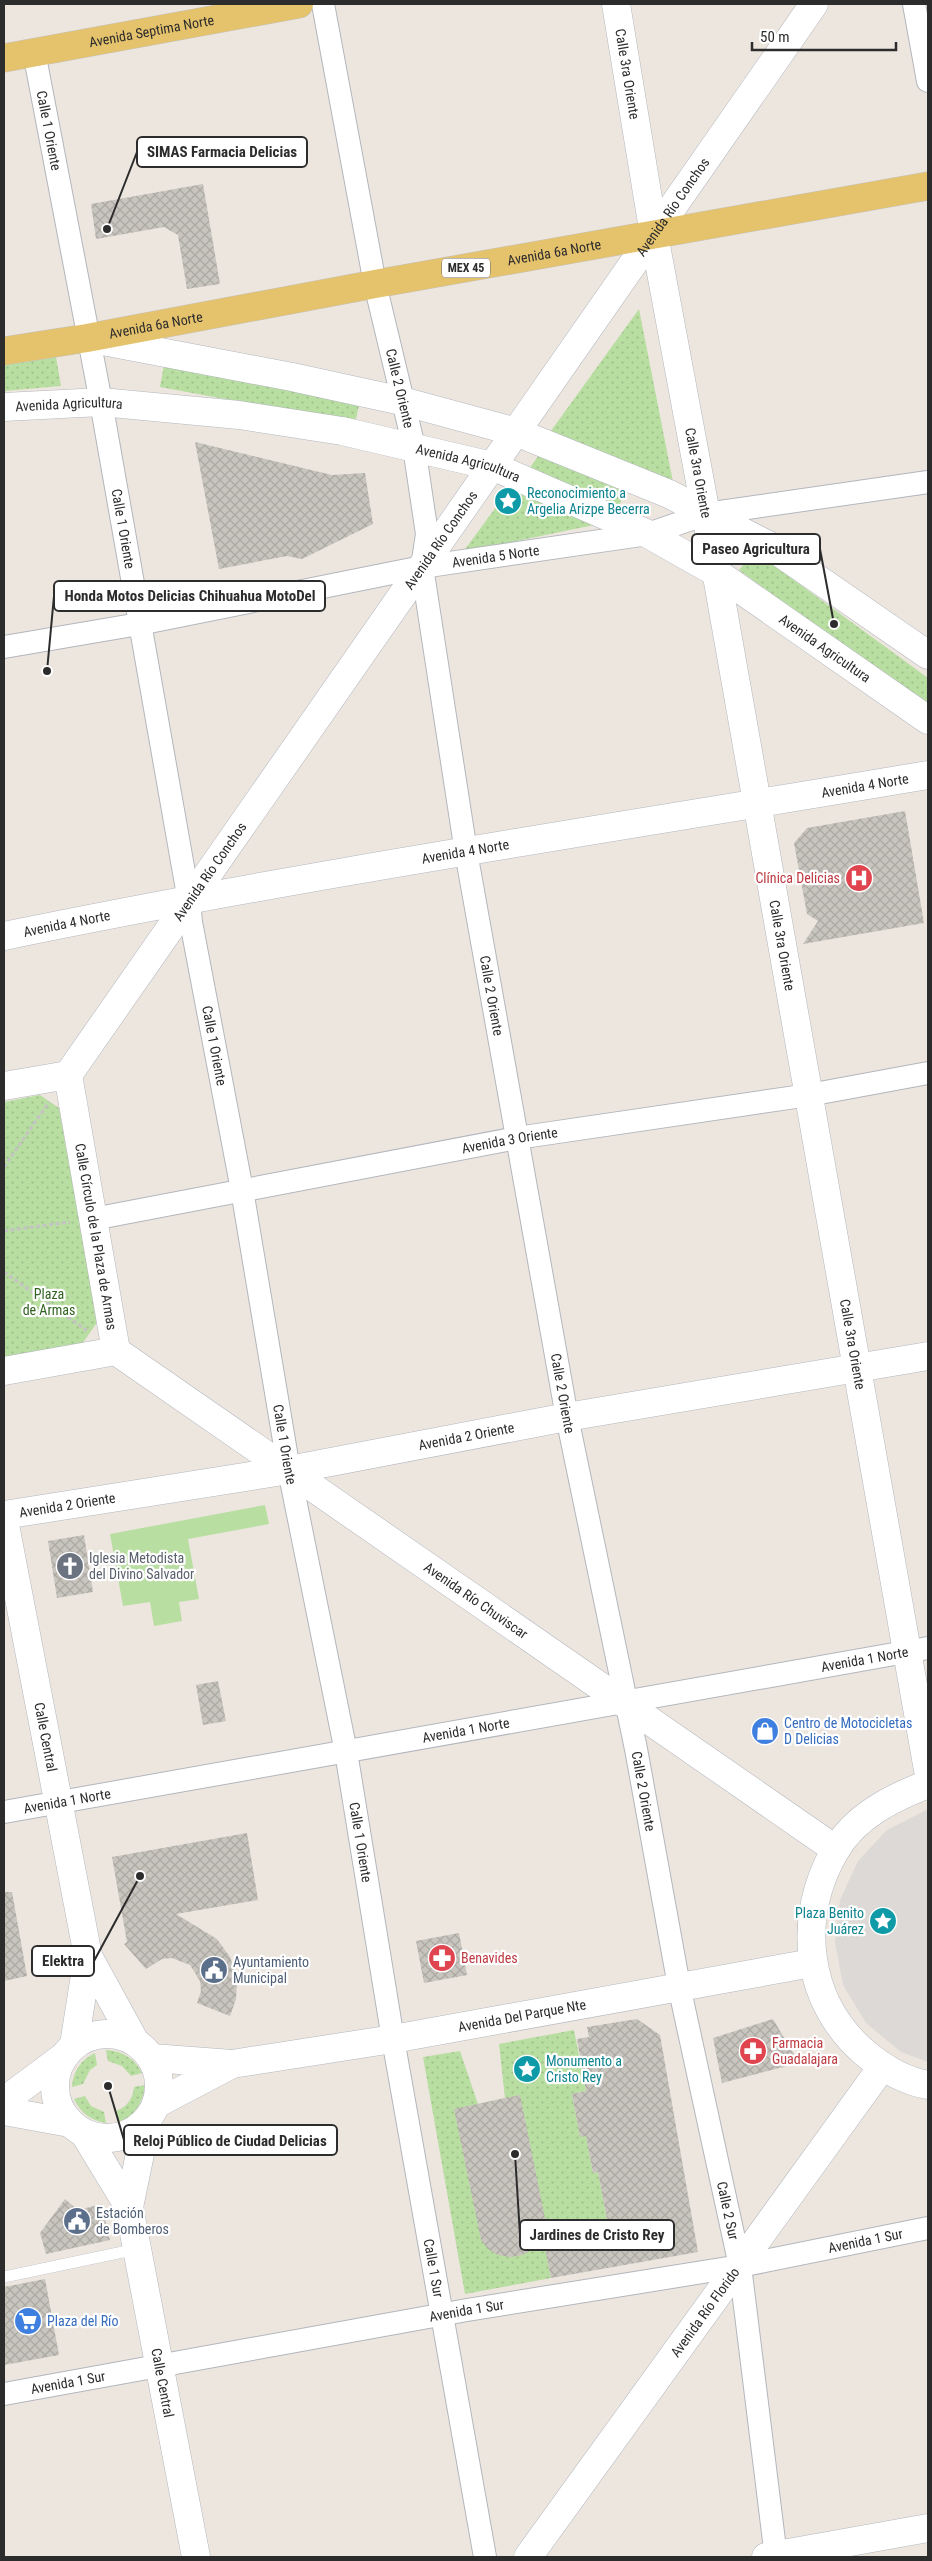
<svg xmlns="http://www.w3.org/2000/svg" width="932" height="2561" font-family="'Roboto Condensed',sans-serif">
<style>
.grass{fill:#b9dea1}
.park{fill:url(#park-dots)}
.plaza{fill:#ddd9d6}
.building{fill:url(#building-cross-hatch)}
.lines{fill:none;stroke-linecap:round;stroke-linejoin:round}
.service-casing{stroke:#b3b6be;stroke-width:12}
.minor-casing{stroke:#b3b6be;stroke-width:24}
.tertiary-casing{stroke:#b3b6be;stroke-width:29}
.secondary-casing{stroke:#b3b6be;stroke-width:29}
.primary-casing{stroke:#c4c4c4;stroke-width:29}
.path{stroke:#c4c4c4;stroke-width:3;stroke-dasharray:4 2.5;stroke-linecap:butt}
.service{stroke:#fff;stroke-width:11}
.minor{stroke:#fff;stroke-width:22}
.tertiary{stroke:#fff;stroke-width:28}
.secondary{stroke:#fff;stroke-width:28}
.primary{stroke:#e5c26c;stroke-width:28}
.labels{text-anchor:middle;stroke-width:4.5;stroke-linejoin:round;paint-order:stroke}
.shield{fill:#fff;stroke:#6b6b6b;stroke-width:1}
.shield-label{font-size:12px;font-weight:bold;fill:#2c2c2c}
.street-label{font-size:14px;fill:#2c2c2c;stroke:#fff}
.culture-label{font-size:14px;fill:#0d838f;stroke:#fff;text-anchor:start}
.health-label{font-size:14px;fill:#be3a42;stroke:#fff;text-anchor:start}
.park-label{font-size:14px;fill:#326321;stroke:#fff}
.worship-label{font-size:14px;fill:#5b616d;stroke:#fff;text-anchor:start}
.shop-label{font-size:14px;fill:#366cbe;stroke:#fff;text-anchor:start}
.service-label{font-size:14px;fill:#4e5e75;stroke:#fff;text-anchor:start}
.leader{fill:none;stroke:#2c2c2c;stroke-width:2}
.callout-dot{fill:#2c2c2c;stroke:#fff;stroke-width:2}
.callout{fill:#fff;stroke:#2c2c2c;stroke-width:2}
.callout-label{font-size:15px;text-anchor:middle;font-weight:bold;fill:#2c2c2c}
</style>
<defs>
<pattern id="park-dots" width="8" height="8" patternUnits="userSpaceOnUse" patternTransform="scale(1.25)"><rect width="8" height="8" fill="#b9dea1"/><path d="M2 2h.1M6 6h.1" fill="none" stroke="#9fbf8b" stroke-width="1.8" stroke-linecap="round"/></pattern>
<pattern id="building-cross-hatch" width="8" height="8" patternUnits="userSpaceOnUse" patternTransform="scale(1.25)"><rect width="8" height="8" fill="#c8c4be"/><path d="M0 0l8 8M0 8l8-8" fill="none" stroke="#aca9a3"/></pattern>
</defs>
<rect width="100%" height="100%" fill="#ece6df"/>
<path class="grass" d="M265,1505L269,1524L188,1539L199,1599L179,1602L182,1621L154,1626L150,1602L123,1606L110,1534Z"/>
<path class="park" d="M639,309L674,487L548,435Z
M56,357L61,386L4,391V365Z
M164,365L360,401L355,423L160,387Z
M541,452L630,489L618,506L529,469Z
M510,488L594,525L463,552Z
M754,551L928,678V708L739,570Z
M40,1095L59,1108L98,1321L82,1344L4,1357V1102Z
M574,2030L586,2091L572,2094L580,2136L586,2135L593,2173L598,2172L608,2225L543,2238L551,2278L465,2294L423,2057L460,2051L478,2104L505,2098L499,2044Z
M106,2050C123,2051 135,2059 142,2073L131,2076L122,2066L108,2061Z
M95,2053L97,2065L90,2070L83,2084L72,2087C73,2071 81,2060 95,2053Z
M145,2085C143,2103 135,2116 118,2122L116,2111C127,2107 133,2099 134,2087Z
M85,2096L91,2106L104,2112L106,2123C90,2120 81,2113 74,2099Z"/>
<path class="plaza" d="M928,1809V2062L901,2052L866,2023L843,1985L835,1942L840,1900L858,1861L887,1830Z"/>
<path class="building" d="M203,184L220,284L187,289L178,235L164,227L96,239L91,204Z
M195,442L332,475L365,473L373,524L302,559L287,556L219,569Z
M905,811L924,923L803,944L818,921L807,914L794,843L807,828Z
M84,1535L93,1592L57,1598L48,1541Z
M218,1681L226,1721L203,1725L196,1685Z
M247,1833L258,1900L176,1914L217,1939L230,1957L237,1978L236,1999L230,2016L197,2003L201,1991L200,1981L190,1965L172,1958L162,1959L146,1969L124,1944L127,1942L112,1857Z
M4,1892H12L27,1976L4,1981Z
M459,1933L467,1975L424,1983L416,1941Z
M637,2019L660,2035L698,2252L551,2278L544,2244L522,2255L510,2257L498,2255L488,2249L481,2240L454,2109L520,2095L545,2218L544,2238L608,2225L598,2172L593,2173L586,2136L580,2137L572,2094L586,2091L577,2039L589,2037L587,2027Z
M773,2019L799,2063L722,2083L713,2038Z
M65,2199L78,2210L102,2204L110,2240L46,2254L40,2233Z
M45,2279L59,2355L4,2365V2287Z"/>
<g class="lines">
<g class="service-casing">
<path id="service" d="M4,2277L137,2249"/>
</g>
<g class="minor-casing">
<g id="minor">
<path id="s1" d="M323,4L375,284L414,447L427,534L422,567L466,852L567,1417L636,1749L679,1986L740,2266L776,2557"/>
<path d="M914,4L928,81"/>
<path id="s2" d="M34,52L101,402L189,901L191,922L242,1190L289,1470L346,1752L393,2039L485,2557"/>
<path id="s3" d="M4,647L139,624L422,567L648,534L706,514L928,482"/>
<path id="s4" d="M93,1219L517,1138L809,1095L928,1073"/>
<path id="s5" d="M4,1812L928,1648"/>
<path id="s6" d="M4,2394L467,2310L740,2266L928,2228"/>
</g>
</g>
<g class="tertiary-casing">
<g id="tertiary">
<path id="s7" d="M4,936C310,873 620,827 928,775"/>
<path id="s8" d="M4,1515L289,1470L567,1417L928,1356"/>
<path d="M766,2557L928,2528"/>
</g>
</g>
<g class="secondary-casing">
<g id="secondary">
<path id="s9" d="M616,4L654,235L706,514L928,1770"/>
<path d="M87,338L292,377L402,401L516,432L669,494L770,546L928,655"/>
<path id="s10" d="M4,407L101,402L239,415L342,431L492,466L648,534L717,573L928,720"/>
<path id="s11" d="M68,1075L814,4"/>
<path id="s12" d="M4,1086L68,1075L116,1351L4,1371"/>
<path id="s13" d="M116,1351L835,1849"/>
<path id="s14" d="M4,1520L88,1956"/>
<path d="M928,1784C892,1798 855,1816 835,1851C796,1918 805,2002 865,2053C883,2068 904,2081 928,2085"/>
<circle cx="107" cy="2086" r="52"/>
<path d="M74,2045L88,1956L134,2040"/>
<path d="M152,2058L232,2064L156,2104"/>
<path id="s15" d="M232,2064L393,2039L812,1963"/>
<path d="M4,2101L63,2057"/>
<path d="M4,2111L70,2123"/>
<path d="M84,2133L129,2207L147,2120"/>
<path id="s16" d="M129,2207L196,2557"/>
<path id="s17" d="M528,2557L882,2067"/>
</g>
</g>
<g class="primary-casing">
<g id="primary">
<path id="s18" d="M4,58L299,4"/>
<path id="s19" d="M4,351L87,338L375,284L928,186"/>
</g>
</g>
<path class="path" d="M4,1167L49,1102
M4,1231L70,1222
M4,1272L89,1332"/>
<use href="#service" class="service"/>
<use href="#minor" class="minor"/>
<use href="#tertiary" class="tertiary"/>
<use href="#secondary" class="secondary"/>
<use href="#primary" class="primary"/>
</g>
<defs>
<g id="sight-disc" transform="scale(1.4375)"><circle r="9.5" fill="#0f9aa8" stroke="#fff"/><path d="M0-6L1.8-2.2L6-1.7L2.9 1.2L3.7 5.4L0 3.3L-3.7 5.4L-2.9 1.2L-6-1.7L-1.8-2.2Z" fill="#fff"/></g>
<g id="hospital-disc" transform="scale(1.4375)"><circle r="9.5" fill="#e0444e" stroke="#fff"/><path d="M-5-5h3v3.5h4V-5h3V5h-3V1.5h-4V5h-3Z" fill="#fff"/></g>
<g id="church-disc" transform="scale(1.4375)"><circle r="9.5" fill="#6b7280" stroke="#fff"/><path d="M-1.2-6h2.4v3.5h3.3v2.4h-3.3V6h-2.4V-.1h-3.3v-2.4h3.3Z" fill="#fff"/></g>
<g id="shop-disc" transform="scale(1.4375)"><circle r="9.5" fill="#3f7fe0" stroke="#fff"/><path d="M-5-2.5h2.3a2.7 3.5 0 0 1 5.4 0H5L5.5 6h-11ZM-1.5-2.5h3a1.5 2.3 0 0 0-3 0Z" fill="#fff"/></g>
<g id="pharmacy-disc" transform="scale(1.4375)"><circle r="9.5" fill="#e0444e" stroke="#fff"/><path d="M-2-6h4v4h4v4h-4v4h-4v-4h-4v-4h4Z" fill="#fff"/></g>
<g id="civic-disc" transform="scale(1.4375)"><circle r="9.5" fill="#5c6f8a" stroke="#fff"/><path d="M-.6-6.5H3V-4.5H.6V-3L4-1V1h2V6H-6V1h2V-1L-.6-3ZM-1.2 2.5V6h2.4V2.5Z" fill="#fff"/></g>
<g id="supermarket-disc" transform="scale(1.4375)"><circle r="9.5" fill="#3f7fe0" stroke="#fff"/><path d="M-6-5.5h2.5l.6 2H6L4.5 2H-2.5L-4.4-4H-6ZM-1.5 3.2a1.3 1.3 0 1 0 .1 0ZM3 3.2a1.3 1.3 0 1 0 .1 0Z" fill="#fff"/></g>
</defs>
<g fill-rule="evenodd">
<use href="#sight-disc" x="508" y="501"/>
<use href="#hospital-disc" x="859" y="878"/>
<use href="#church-disc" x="70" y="1566"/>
<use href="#shop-disc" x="765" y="1731"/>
<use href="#sight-disc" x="883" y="1921"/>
<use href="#pharmacy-disc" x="442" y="1958"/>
<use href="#civic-disc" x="214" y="1970"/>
<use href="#pharmacy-disc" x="753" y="2051"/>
<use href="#sight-disc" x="527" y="2069"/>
<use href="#civic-disc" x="77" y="2221"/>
<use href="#supermarket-disc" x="28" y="2321"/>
</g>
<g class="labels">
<rect class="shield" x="442" y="258.5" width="48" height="19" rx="4"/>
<g class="shield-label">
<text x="466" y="272">MEX 45</text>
</g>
<g class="street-label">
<text dy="5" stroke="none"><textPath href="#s18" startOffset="150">Avenida Septima Norte</textPath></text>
<text dy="5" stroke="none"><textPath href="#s9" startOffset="71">Calle 3ra Oriente</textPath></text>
<text dy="5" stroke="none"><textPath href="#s2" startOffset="80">Calle 1 Oriente</textPath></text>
<text dy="5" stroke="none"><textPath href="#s11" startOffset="1058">Avenida Río Conchos</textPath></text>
<text dy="5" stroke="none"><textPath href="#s19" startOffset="559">Avenida 6a Norte</textPath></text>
<text dy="5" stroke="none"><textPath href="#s19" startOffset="154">Avenida 6a Norte</textPath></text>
<text dy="5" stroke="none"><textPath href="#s1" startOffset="392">Calle 2 Oriente</textPath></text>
<text dy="5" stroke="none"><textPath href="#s10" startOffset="65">Avenida Agricultura</textPath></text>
<text dy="5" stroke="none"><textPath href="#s10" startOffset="470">Avenida Agricultura</textPath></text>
<text dy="5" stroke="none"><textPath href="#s9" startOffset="476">Calle 3ra Oriente</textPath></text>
<text dy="5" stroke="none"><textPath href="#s2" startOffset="485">Calle 1 Oriente</textPath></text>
<text dy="5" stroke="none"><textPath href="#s11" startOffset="652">Avenida Río Conchos</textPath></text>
<text dy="5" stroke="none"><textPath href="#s3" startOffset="500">Avenida 5 Norte</textPath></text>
<text dy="5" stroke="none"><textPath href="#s10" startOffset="875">Avenida Agricultura</textPath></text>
<text dy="5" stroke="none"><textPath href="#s7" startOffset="874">Avenida 4 Norte</textPath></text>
<text dy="5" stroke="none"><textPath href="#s7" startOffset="469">Avenida 4 Norte</textPath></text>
<text dy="5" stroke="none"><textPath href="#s11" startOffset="248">Avenida Río Conchos</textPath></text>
<text dy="5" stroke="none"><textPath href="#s7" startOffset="64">Avenida 4 Norte</textPath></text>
<text dy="5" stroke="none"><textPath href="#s9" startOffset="956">Calle 3ra Oriente</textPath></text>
<text dy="5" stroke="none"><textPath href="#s1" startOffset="1008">Calle 2 Oriente</textPath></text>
<text dy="5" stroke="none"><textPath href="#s2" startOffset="1010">Calle 1 Oriente</textPath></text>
<text dy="5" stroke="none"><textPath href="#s4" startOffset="424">Avenida 3 Oriente</textPath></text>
<text dy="5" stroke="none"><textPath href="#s12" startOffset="229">Calle Círculo de la Plaza de Armas</textPath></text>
<text dy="5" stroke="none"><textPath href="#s9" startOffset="1361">Calle 3ra Oriente</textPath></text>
<text dy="5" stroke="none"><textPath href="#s1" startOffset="1412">Calle 2 Oriente</textPath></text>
<text dy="5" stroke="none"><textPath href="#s8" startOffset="469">Avenida 2 Oriente</textPath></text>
<text dy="5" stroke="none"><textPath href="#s2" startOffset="1415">Calle 1 Oriente</textPath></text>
<text dy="5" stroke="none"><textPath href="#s8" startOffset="64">Avenida 2 Oriente</textPath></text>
<text dy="5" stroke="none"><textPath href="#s13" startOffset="438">Avenida Río Chuviscar</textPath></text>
<text dy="5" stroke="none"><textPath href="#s5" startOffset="874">Avenida 1 Norte</textPath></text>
<text dy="5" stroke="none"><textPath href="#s5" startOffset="469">Avenida 1 Norte</textPath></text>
<text dy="5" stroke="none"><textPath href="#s14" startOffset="221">Calle Central</textPath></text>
<text dy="5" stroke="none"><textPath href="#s1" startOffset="1818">Calle 2 Oriente</textPath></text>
<text dy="5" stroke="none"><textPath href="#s5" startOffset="64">Avenida 1 Norte</textPath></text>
<text dy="5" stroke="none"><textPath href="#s2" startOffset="1820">Calle 1 Oriente</textPath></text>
<text dy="5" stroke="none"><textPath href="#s15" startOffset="294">Avenida Del Parque Nte</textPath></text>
<text dy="5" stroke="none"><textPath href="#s1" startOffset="2246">Calle 2 Sur</textPath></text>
<text dy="5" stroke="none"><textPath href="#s6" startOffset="875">Avenida 1 Sur</textPath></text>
<text dy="5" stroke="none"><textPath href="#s2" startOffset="2252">Calle 1 Sur</textPath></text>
<text dy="5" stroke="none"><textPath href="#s6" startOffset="470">Avenida 1 Sur</textPath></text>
<text dy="5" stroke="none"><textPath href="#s17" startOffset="302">Avenida Río Florido</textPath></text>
<text dy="5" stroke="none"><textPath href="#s16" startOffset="179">Calle Central</textPath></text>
<text dy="5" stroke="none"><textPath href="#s6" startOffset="65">Avenida 1 Sur</textPath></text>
</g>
<g class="culture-label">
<text x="527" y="498">Reconocimiento a<tspan x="527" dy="16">Argelia Arizpe Becerra</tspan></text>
<text x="864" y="1918" text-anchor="end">Plaza Benito<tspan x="864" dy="16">Juárez</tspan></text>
<text x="546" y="2066">Monumento a<tspan x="546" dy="16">Cristo Rey</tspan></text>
</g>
<g class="health-label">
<text x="840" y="883" text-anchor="end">Clínica Delicias</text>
<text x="461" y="1963">Benavides</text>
<text x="772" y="2048">Farmacia<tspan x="772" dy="16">Guadalajara</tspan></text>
</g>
<g class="park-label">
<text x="49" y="1299">Plaza<tspan x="49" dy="16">de Armas</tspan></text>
</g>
<g class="worship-label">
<text x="89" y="1563">Iglesia Metodista<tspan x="89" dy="16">del Divino Salvador</tspan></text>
</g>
<g class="shop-label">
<text x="784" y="1728">Centro de Motocicletas<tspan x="784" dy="16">D Delicias</tspan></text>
<text x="47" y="2326">Plaza del Río</text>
</g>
<g class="service-label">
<text x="233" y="1967">Ayuntamiento<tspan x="233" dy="16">Municipal</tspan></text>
<text x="96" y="2218">Estación<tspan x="96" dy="16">de Bomberos</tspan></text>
</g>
</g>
<path class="leader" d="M107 229L137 152M834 624L820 549M47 671L54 596M140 1876L94 1961M108 2086L124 2140M515 2154L520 2235"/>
<g class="callout-dot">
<circle cx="107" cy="229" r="5"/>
<circle cx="834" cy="624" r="5"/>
<circle cx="47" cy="671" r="5"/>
<circle cx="140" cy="1876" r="5"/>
<circle cx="108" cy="2086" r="5"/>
<circle cx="515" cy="2154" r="5"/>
</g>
<g class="callout">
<rect x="137" y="137" width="170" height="30" rx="5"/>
<rect x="692" y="534" width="128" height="30" rx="5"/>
<rect x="54" y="581" width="271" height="30" rx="5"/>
<rect x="32" y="1946" width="62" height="30" rx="5"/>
<rect x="124" y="2125" width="213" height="30" rx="5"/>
<rect x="520" y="2220" width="154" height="30" rx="5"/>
</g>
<g class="callout-label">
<text x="222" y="157">SIMAS Farmacia Delicias</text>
<text x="756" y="554">Paseo Agricultura</text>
<text x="190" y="601">Honda Motos Delicias Chihuahua MotoDel</text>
<text x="63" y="1966">Elektra</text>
<text x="230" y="2146">Reloj Público de Ciudad Delicias</text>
<text x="597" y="2240">Jardines de Cristo Rey</text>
</g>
<rect width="932" height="2561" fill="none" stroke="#2c2c2c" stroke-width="10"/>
<path d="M752 42v8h144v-8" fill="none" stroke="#2c2c2c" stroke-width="2.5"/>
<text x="760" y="42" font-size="15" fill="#2c2c2c" stroke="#ffffff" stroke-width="4" paint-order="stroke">50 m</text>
</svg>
